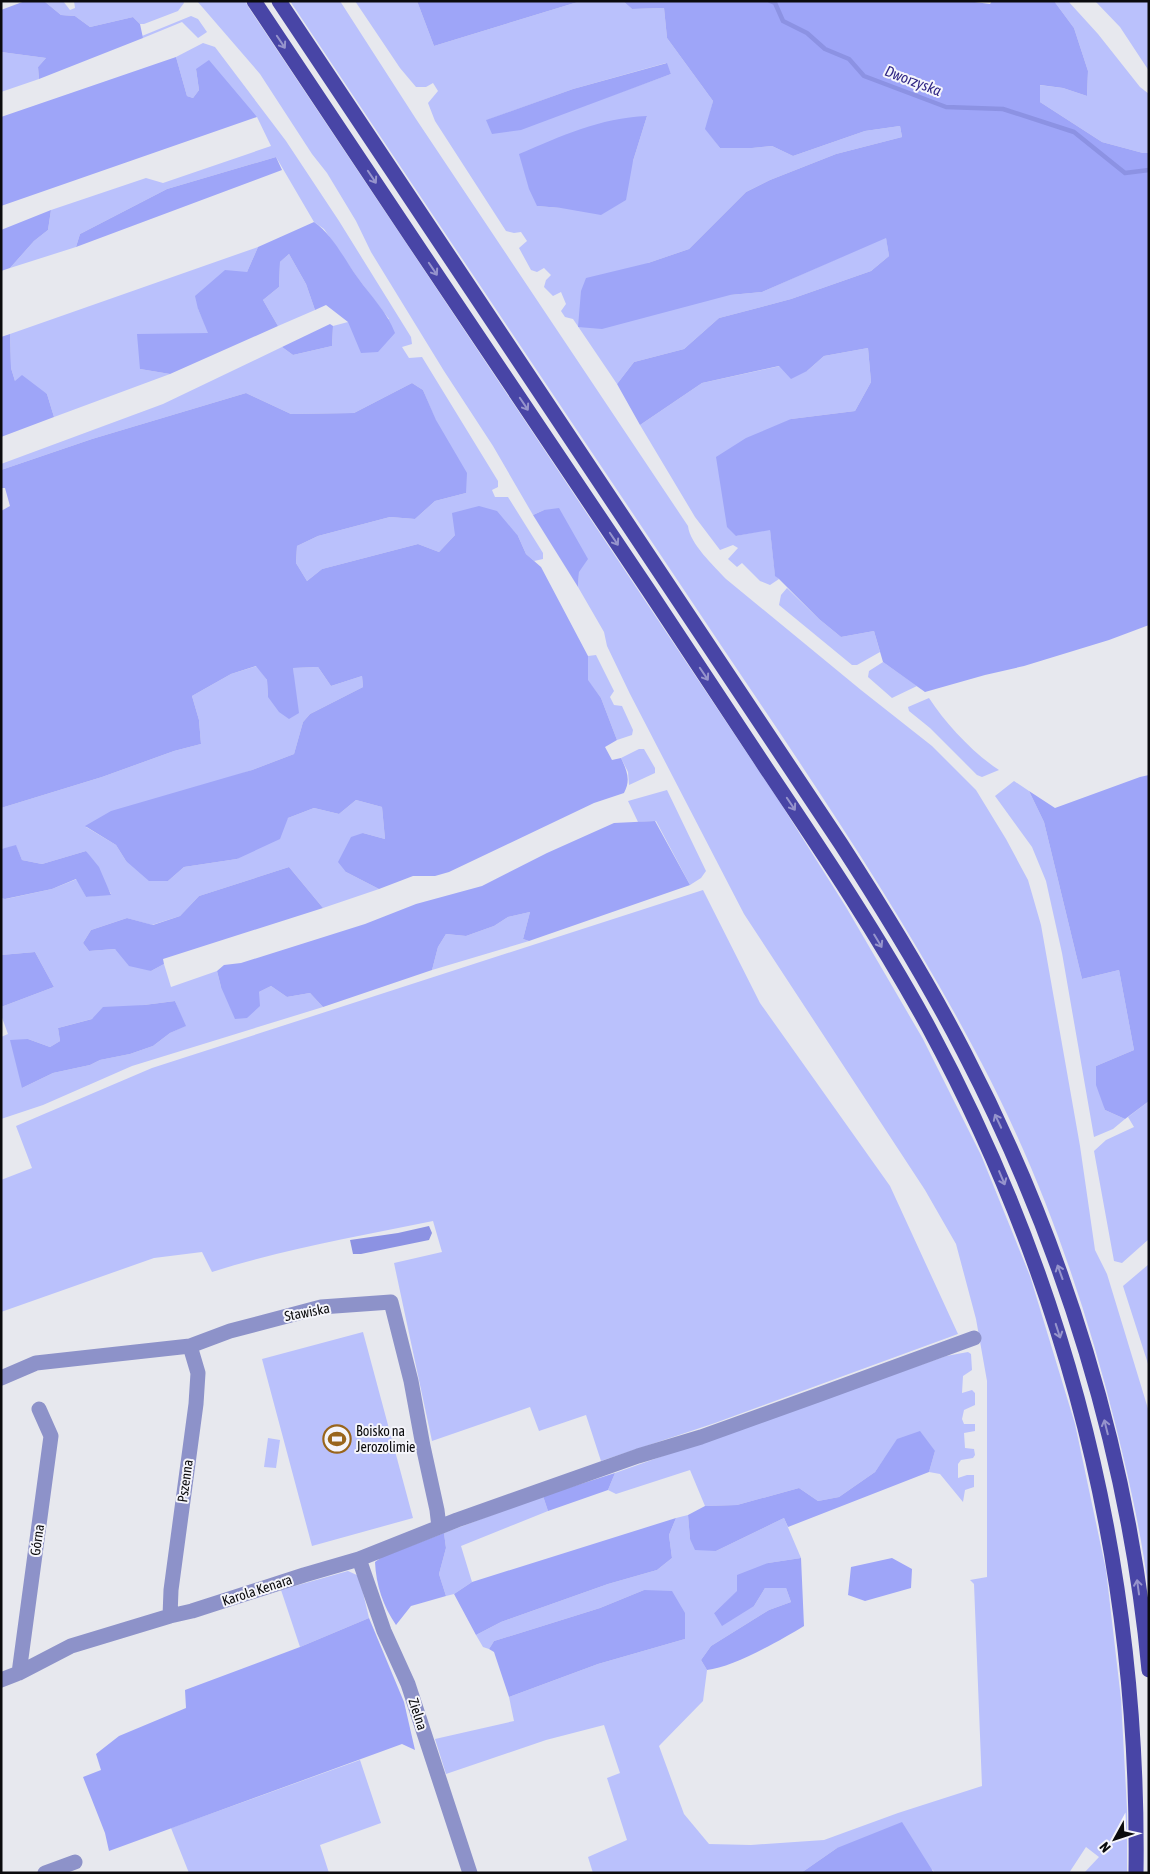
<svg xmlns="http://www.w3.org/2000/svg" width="1150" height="1874" font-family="'Asap Condensed',sans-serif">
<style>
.green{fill:#bac1fc;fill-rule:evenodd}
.forest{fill:#9ea5f8}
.water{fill:#8c92e3}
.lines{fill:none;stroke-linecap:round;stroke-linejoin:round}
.stream{stroke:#8c92e3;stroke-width:4.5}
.minor{stroke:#8d92c9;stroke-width:15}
.major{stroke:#4845a6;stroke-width:15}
.oneway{stroke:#9694cc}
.labels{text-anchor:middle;stroke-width:4;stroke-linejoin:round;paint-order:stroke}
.street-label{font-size:14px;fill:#0b0b0d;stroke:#f5f5fb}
.poi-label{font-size:14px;fill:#0b0b0d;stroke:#f5f5fb;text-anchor:start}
.water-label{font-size:15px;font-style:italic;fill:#302785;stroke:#f5f5fb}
</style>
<rect width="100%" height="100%" fill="#e7e8ee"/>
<path class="green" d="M44,1H63L70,10L75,8L74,1H183L184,3L178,11L144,24H140L133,17L90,27L75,16L61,15Z
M197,1H245L249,8L781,804L846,907L923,1039L981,1155L1030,1276L1075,1424L1106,1570L1121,1699L1127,1809V1873H1084L1099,1857L1086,1847L1069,1873H934L933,1870L837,1848L801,1873H593L588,1857L627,1840L607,1778L620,1773L604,1725L546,1740L446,1774L435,1739L514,1721L509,1697L598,1664L685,1639L644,1590L600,1608L494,1641L489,1649L483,1647L476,1635L501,1622L608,1584L657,1570L672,1558L669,1535L676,1518L688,1515L690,1539L716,1551L784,1518L801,1558L768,1563L714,1613L754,1606L765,1588H786L791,1602L769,1610L711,1646L701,1660L707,1670L703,1701L659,1746L684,1814L709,1844L751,1845L824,1840L898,1813L982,1786L974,1584L970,1580L987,1577V1381L976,1319L956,1244L925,1190L744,914L630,694L607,646L604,632L578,587L579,572L544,510L533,515L493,446L444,371L371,252L356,221L327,173L312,154L260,74Z
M290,1H340L416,119L688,526C690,544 714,566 726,579L861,690L932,746L976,790L1006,839L1028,880L1041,925L1080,1146L1095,1250L1107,1274L1149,1412V1594C1142,1536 1129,1479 1115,1423C1084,1298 1041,1176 981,1062C893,894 783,739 678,581C549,388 419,195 290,1Z
M355,1H417L434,46L581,1H623L632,9L664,8L667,38L713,101L706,129L720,148H751L772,146L793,156L865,131L900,126L902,137L836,154L770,180L746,192L689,249L648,263L730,295L762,292L886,237L889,256L871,271L791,299L719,318L684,349L634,362L617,384L573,319L565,317L561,311L566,304L561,292L553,296L544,287L546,280L551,275L544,268L537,272L531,270L519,248L527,241L521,232L514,233L506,231L435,121L428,103L438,91L433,83L426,87H416L400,68ZM666,63L671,74L591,103L487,120L573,89ZM647,116L633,161L561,208L537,206Z
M1054,1H1068L1098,34L1140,87L1149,94V153H1143L1102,142L1040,102L1039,85L1063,88L1087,96L1088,71L1074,28Z
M1095,1H1149V71L1120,27Z
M191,16L198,19L207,32L198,38L182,22L143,38L142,36Z
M203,43L215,47L286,141L339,221L411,337L412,344L402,347L409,358L422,357L498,481V487L492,490L495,497H508L543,553V559L534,561L526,554L518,536L455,535L439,552L418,544L322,569L307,581L296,563L297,546L318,536L390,517L415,519L435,501L466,493L423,390L412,383L354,413L291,414L246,393L92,439L1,470V464L163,404L282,347L293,355L332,346L333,326L348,322L389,319L357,277L324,229L314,222L276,157L167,189L80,234L76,247L10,268L34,241L48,230L51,210L146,178L163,183L271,146L257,117L196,69L199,90L193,98L187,96L176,57Z
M1,52L46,58L38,67L39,79L1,92Z
M258,247L247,272L198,309L209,333L140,369L170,374L54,417L47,394L15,381L11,368L10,334Z
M289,254L306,284L315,310L278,326L263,300L279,287L280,262Z
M868,348L871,382L855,411L791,419L736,536L770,529L775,575L779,579L770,585L760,581L742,563L737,567L728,559L738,548L733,545L720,550L695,517L640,425L702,383L780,366L807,371L824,356Z
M787,588L819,619L841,637L874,631L880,652L857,665H852L779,605L781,595Z
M596,655L614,691L610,697L614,705L622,706L633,730L632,735L617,740L601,698L588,681V656Z
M883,662L917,686L892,698L868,677L869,671Z
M257,666L267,680L268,697L294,688L293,668L318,667L331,686L362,676L363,687L310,714L303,722L294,754L252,770L86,827L116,845L126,861L168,881L184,867L237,859L288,818L314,808L339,814L356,800L382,807L385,839L363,833L346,872L379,889L323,908L289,867L199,896L180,916L152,925L127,918L91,930L83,943L89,951L115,949L151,971L164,964L171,987L217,971L221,987L259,992L271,986L287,997L310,993L323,1007L132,1066L43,1105L1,1119V1037L8,1034L1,1015V1007L54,987L35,952L1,955V898L6,899L52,889L77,879L86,897L111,894L86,851L42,864L22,860L16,846L1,849V808L102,777L174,751L201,744L199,720L192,696L231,674ZM175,1001L185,1026L170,1033L153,1046L130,1054L100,1060L90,1065L53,1073L22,1088L28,1039L50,1047L60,1041L58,1028L144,1005Z
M929,698C946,724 973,753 999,770L982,777L977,775L930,728L909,711L908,707Z
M639,749H644L655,768V773L629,785L628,772L621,758Z
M1014,781L1029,791L1044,822L1082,979L1119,970L1134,1050L1096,1066L1105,1110L1125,1119L1113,1129L1094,1137L1062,953L1046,881L1032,847L995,796Z
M667,790L706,871L701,878L690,885L656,821L638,822L628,801Z
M703,890L760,1003L890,1186L958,1334L715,1423L601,1461L586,1415L539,1431L530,1407L432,1441L394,1263L442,1252L433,1221C359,1236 285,1249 212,1272L202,1252L154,1258L1,1312V1180L32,1168L16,1126L152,1068Z
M530,912L523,939L529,941L432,970L438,947L446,934L466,936L494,926L508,917Z
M1149,1101V1239L1122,1263L1114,1261L1094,1151L1106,1140L1134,1127L1128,1117Z
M1149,1264V1367L1123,1286Z
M363,1332L413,1518L312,1546L262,1359Z
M968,1352L971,1354L972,1370L963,1376L962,1393L972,1390L975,1393V1405L964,1410L962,1419L964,1424H975V1431L964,1433L965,1448L974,1449L975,1455L973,1458L961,1460L958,1464V1478L967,1475H974V1487L965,1490L963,1502L940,1474L929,1472L935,1451L884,1459L875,1472L839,1497L818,1501L799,1488L737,1505L705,1506L690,1470L616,1494L608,1490L615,1473L946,1356Z
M268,1438L280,1440L276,1468L264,1467Z
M543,1496L548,1511L461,1546L472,1582L454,1594L446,1596L439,1574L446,1548L444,1533Z
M348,1571L359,1576L369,1618L300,1647L281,1590Z
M360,1760L381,1823L320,1845L329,1873H189L171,1828Z"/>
<path class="forest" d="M25,1H44L61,15L75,16L90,27L133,17L140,24L143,38L39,79L38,67L46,58L1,52V10Z
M417,1H581L434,46Z
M623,1H967L990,4L992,1H1054L1074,28L1088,71L1087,96L1063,88L1040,85V102L1102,142L1143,153H1149V625L1109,640L1024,666L985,675L925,692L883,662L874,631L841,637L819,619L779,579L775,576L770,530L736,536L727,527L716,457L746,438L791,419L855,411L871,382L868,348L824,356L807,371L791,379L779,366L702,383L640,425L617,384L634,362L684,349L719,318L791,299L871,271L889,256L886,238L762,292L730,295L602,329L578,327L581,291L586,278L648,263L689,249L746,192L770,180L836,154L902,137L900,126L865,131L793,156L772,146L752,148H720L705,129L713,101L667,38L664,8L632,9Z
M176,57L187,96L193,98L199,90L196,69L209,60L257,117L1,206V117Z
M667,63L671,74L521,130L492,134L486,120L573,89Z
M647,116L633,161L626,200L601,215L561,208L537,206L529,189L519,154C562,136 599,118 647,116Z
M276,157L282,170L76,247L80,234L167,189Z
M51,210L48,230L34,241L10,268L1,271V230Z
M314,222C333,235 344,259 358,278C371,296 387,312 395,333L378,352L361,353L348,322L326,305L315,310L306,284L289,254L280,262L279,287L263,300L278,326L170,374L140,369L137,334L208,333L198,309L195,296L225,270L247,272L258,247Z
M330,324L333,326L332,346L293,355L282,347Z
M10,334L11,368L15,381L22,375L47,394L54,417L1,437V337Z
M412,383L423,390L436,420L467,473L466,493L435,501L415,519L390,517L318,536L297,546L296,563L307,581L322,569L418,544L439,552L455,535L452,513L479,506L497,511L518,536L526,554L541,567L588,656V680L601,698L617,740L605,747L612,760L621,758C627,771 631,780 624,793L594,803L449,872L435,876H413L379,889L346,872L338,862L351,837L363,833L385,839L382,807L356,800L339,814L314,808L288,818L280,839L237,859L184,867L168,881H149L126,861L116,845L85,826L111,811L252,770L294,754L303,722L310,714L363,687L362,676L331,686L318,667L293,668L299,713L289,719L279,712L268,697L267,680L256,666L231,674L192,696L199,720L201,744L174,751L102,777L1,808V511L10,506L5,488H1V470L92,439L246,393L291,414L354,413Z
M559,508L588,559L579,572L578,587L533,515L544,510Z
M1149,775V1101L1125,1119L1105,1110L1096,1085V1066L1134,1050L1119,970L1082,979L1044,822L1029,791L1055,808L1140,777Z
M655,821L690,885L529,941L523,939L530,912L508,917L494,926L466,936L446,934L438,947L432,970L323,1007L310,993L287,997L271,986L259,992L260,1006L247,1018L235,1019L221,987L217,971L224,965L241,963L365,924L416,904L482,886L547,853L614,823Z
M16,845L22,860L42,864L86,851L99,867L111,895L86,897L76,879L52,889L5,899L1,898V849Z
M289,867L323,908L163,959L164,964L151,971L129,966L115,949L89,951L83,943L91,930L127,918L153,925L180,916L199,896Z
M35,952L54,987L1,1007V955Z
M175,1001L186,1026L170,1033L153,1046L130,1054L100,1060L90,1065L53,1073L22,1088L10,1040L28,1039L50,1047L60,1041L58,1028L92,1019L103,1007L144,1005Z
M920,1431L935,1451L929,1472L788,1527L784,1518L716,1551L695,1550L690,1539L688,1515L705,1506L737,1505L799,1488L818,1501L839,1497L875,1472L897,1439Z
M615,1473L608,1490L548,1511L543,1496Z
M676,1518L669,1535L672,1558L657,1570L608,1584L501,1622L476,1635L454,1594L472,1582Z
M444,1533L446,1548L439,1574L446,1596L411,1606L396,1625C383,1606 376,1585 375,1562L382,1557Z
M801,1558L804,1626C781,1640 732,1668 707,1670L701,1660L711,1646L769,1610L791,1602L786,1588H765L754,1606L722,1626L714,1613L737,1591V1575L768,1563Z
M892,1558L912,1569L911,1588L865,1601L848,1595L851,1567Z
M644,1590L672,1591L685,1613V1639L598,1664L509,1697L494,1652L489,1649L494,1641L600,1608Z
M369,1618L404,1702L415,1750L402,1744L109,1851L105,1833L83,1777L101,1770L96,1754L119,1736L186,1708L185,1690L300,1647Z
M902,1822L934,1873H801L837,1848Z"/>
<path class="water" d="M429,1226L432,1233L429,1240L361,1254H353L350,1240L398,1233Z"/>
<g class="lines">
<path class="stream" d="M770,1L775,3L783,21L807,33L825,49L849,59L864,76L946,107L1003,109L1074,132L1125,173L1149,170"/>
<path class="minor" d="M1,1378L36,1363L190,1346L230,1331L321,1307L391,1302L411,1381L423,1446L437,1510L439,1527
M359,1559L384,1631L408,1684L470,1873
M170,1616L171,1590L196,1404L198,1373L190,1346
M19,1673L51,1436L39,1409
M1,1680L19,1673L71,1646L170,1616L192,1611L304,1575L359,1559L457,1520L638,1456L701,1437L818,1395L974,1338
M45,1873L75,1862"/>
<path class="major" d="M254,1C385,198 517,395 649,591C688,650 727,709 766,768C823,853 880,938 929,1028C1071,1292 1140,1574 1136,1873
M279,1L841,844C885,912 927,980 964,1052C1063,1243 1129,1455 1149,1670"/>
</g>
<defs><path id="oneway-shaft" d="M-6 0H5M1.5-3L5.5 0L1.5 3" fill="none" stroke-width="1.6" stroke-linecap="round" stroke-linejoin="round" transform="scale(1.25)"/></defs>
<g class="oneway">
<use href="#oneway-shaft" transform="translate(281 42) rotate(56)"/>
<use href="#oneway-shaft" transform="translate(372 177) rotate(56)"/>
<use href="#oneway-shaft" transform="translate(433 269) rotate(56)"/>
<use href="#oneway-shaft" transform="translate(524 404) rotate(56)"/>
<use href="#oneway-shaft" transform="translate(614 539) rotate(56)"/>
<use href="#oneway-shaft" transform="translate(704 674) rotate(56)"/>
<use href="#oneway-shaft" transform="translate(791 804) rotate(56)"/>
<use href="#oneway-shaft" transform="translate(878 941) rotate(59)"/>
<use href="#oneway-shaft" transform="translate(998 1121) rotate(-115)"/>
<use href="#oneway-shaft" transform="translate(1002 1178) rotate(67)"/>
<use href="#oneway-shaft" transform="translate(1060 1272) rotate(-110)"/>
<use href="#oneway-shaft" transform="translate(1058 1331) rotate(72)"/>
<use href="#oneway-shaft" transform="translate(1106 1427) rotate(-104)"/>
<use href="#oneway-shaft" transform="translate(1138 1587) rotate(-98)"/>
</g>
<defs>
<g id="stadium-ring" transform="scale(1.4375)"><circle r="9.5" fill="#f5f5fb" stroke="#99651c" stroke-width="1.5"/><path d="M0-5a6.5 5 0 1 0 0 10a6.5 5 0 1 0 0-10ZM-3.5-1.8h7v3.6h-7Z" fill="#99651c"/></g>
</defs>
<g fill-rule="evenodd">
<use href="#stadium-ring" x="337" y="1439"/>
</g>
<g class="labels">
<g class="street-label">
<text transform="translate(307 1312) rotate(-11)" y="5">Stawiska</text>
<text transform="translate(185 1481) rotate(-82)" y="5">Pszenna</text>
<text transform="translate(37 1540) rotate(-82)" y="5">Górna</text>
<text transform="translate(257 1590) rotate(-18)" y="5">Karola Kenara</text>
<text transform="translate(418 1714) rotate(72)" y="5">Zielna</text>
</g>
<g class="poi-label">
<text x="356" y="1436">Boisko na<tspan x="356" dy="16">Jerozolimie</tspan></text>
</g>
<g class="water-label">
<text transform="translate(913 81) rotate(21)" y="5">Dworzyska</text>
</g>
</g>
<rect width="1150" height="1874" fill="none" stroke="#0b0b0d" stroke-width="5"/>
<g transform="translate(1115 1839) rotate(230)" stroke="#f5f5fb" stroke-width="4" paint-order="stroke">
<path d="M0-4L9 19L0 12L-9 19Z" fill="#0b0b0d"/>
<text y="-8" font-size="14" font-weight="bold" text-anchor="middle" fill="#0b0b0d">N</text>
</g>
</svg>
